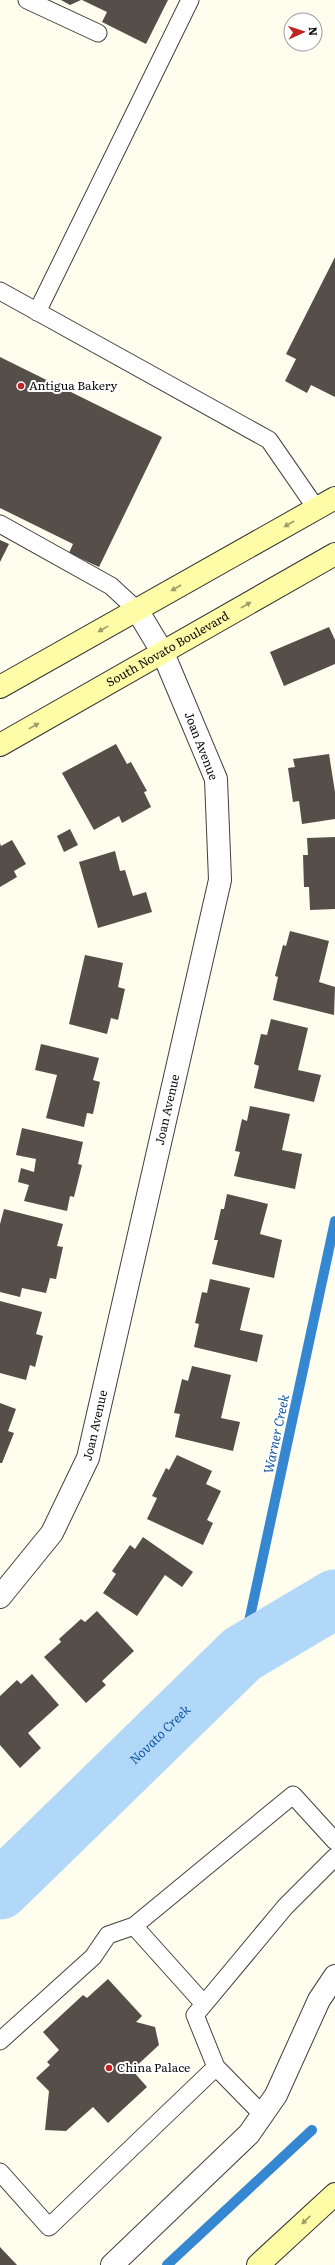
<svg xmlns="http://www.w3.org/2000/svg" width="335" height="2265" font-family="Literata,serif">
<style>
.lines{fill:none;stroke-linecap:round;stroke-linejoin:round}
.stream{stroke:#3587d1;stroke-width:10}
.river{stroke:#b1d8f8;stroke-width:59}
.building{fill:#564f49}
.lane-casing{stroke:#404040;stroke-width:19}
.street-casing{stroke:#404040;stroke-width:24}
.secondary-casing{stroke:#2f2f2f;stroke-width:24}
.lane{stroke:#fff;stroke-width:17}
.street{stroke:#fff;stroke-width:22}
.secondary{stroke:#fffca8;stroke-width:22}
.oneway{fill:#9e9c6a}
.poi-dot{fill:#c12521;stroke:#fff;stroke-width:1.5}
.labels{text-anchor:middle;stroke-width:4;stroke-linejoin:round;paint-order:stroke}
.poi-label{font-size:12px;fill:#0d0d0d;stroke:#fff;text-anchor:start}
.street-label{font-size:12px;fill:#0d0d0d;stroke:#fff}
.water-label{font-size:13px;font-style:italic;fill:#1359a3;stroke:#fff}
</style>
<rect width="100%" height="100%" fill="#fffded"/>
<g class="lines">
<path class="stream" d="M242,1654L335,1221
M167,2265L312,2130"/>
<path class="river" id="s1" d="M0,1890L242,1654L335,1599"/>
</g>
<path class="building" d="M61,0H81L70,5Z
M82,0H168L146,44L102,22L107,12Z
M335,257V397L311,385L307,393L285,381L296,359L286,354Z
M0,357L162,437L99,567L69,553L73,544L0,508Z
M0,540L9,544L0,562Z
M329,627L335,640V664L284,686L270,652Z
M116,744L127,764L131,762L147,791L144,792L151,807L122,823L119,816L94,830L62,773Z
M329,754L335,792V819L302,824L299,801L293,802L288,768L295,767L293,759Z
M70,829L78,845L64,852L57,836Z
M335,837V909L310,910L309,887H304L303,855H308L307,838Z
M12,840L26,864L14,871L17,877L0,887V843L1,846Z
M115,851L120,871L125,870L133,896L146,892L152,912L98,928L79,862Z
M290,931L329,941L319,982L335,987L334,1015L273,1000L278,977L275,976L283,945L286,946Z
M85,955L123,963L118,987L125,989L118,1020L111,1018L107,1034L69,1024Z
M271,1019L308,1028L298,1070L321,1075L314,1102L254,1088L259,1066L254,1064L261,1034L267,1035Z
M41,1044L99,1058L93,1080L100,1082L93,1114L87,1113L84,1127L46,1118L57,1075L35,1070Z
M250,1106L290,1114L282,1150L302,1154L295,1189L234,1176L240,1152L235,1151L242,1119L247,1121Z
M22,1128L83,1142L78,1164L82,1165L74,1197L70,1196L67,1211L24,1201L29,1185L18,1182L21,1168L34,1172L36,1159L16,1155Z
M227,1194L268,1204L260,1234L282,1240L274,1278L212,1264L218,1240H214L221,1209H224Z
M4,1209L63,1224L57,1246L63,1247L56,1279L50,1278L46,1293L22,1288L20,1297L0,1292V1224Z
M210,1279L250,1288L240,1330L263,1335L257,1362L194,1347L199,1324L195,1323L202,1292L207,1293Z
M0,1301L42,1312L36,1334L43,1336L35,1367L30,1365L26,1380L0,1373Z
M192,1366L231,1375L221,1418L240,1422L233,1451L175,1437L180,1414L174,1413L182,1379L188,1381Z
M0,1403L16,1409L8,1431L14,1433L2,1463H0Z
M177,1455L212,1471L206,1484L221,1491L207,1520L213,1523L203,1545L147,1519L157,1498L152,1496L166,1468L169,1470Z
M143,1537L193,1572L182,1587L165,1575L137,1616L103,1593L116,1574L112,1571L130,1545L135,1549Z
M97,1611L134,1651L102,1681L106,1685L86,1703L44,1657L61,1642L59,1639L81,1619L85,1622Z
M32,1674L59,1705L28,1733L41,1748L20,1768L0,1745V1696L17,1680L21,1684Z
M108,1979L142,2016L136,2022L155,2027L159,2045L132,2070L147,2087L108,2123L93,2107L66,2131L45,2130L49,2091L36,2078L50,2065L47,2062L59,2050L43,2032L83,1995L87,1998Z
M0,2247L17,2265H0Z"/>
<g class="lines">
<g class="lane-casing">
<path id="lane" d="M27,0L98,33
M0,291L269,440L316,508
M37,312L190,0
M0,524L111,586L137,610
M204,2004L134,1926L293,1795L335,1841
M0,2041L93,1957L108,1935L134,1926
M262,2114L216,2067L195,2015L285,1907L335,1857
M0,2172L49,2227L216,2067"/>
</g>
<g class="street-casing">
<g id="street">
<path id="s2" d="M0,1597L52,1533L88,1458L220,880L216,779L163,653L137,610"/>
<path d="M112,2265L249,2134L276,2095L319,2000L335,1976"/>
</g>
</g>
<g class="secondary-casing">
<g id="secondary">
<path d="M0,687L335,498"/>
<path id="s3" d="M0,745L335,554"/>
<path d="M258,2265L335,2194"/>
</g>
</g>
<use href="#lane" class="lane"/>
<use href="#street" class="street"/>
<use href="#secondary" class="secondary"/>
</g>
<defs><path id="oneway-solid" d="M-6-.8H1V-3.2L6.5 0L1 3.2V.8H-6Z"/></defs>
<g class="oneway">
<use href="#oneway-solid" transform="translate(289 524) rotate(150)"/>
<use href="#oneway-solid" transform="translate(176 588) rotate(150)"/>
<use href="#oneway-solid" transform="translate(246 605) rotate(-30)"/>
<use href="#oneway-solid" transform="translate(103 629) rotate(151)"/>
<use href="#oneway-solid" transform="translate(34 726) rotate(-29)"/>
<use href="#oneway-solid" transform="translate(306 2220) rotate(137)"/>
</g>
<g class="poi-dot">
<circle cx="21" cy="386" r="4"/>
<circle cx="109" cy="2068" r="4"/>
</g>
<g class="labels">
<g class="poi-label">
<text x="29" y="390">Antigua Bakery</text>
<text x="117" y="2072">China Palace</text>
</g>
<g class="street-label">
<text dy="4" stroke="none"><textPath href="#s3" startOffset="193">South Novato Boulevard</textPath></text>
<text transform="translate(201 746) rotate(69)" y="4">Joan Avenue</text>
<text dy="4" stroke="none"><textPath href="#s2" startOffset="523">Joan Avenue</textPath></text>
<text dy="4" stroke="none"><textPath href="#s2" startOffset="199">Joan Avenue</textPath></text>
</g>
<g class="water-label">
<text transform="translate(276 1434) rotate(-78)" y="5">Warner Creek</text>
<text dy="5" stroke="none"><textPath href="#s1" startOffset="223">Novato Creek</textPath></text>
</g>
</g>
<g transform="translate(303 32) rotate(87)"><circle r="19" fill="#ffffff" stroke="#9e9e9e"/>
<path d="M0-3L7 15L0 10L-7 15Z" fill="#c12521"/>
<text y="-6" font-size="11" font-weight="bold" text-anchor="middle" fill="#0d0d0d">N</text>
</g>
</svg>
